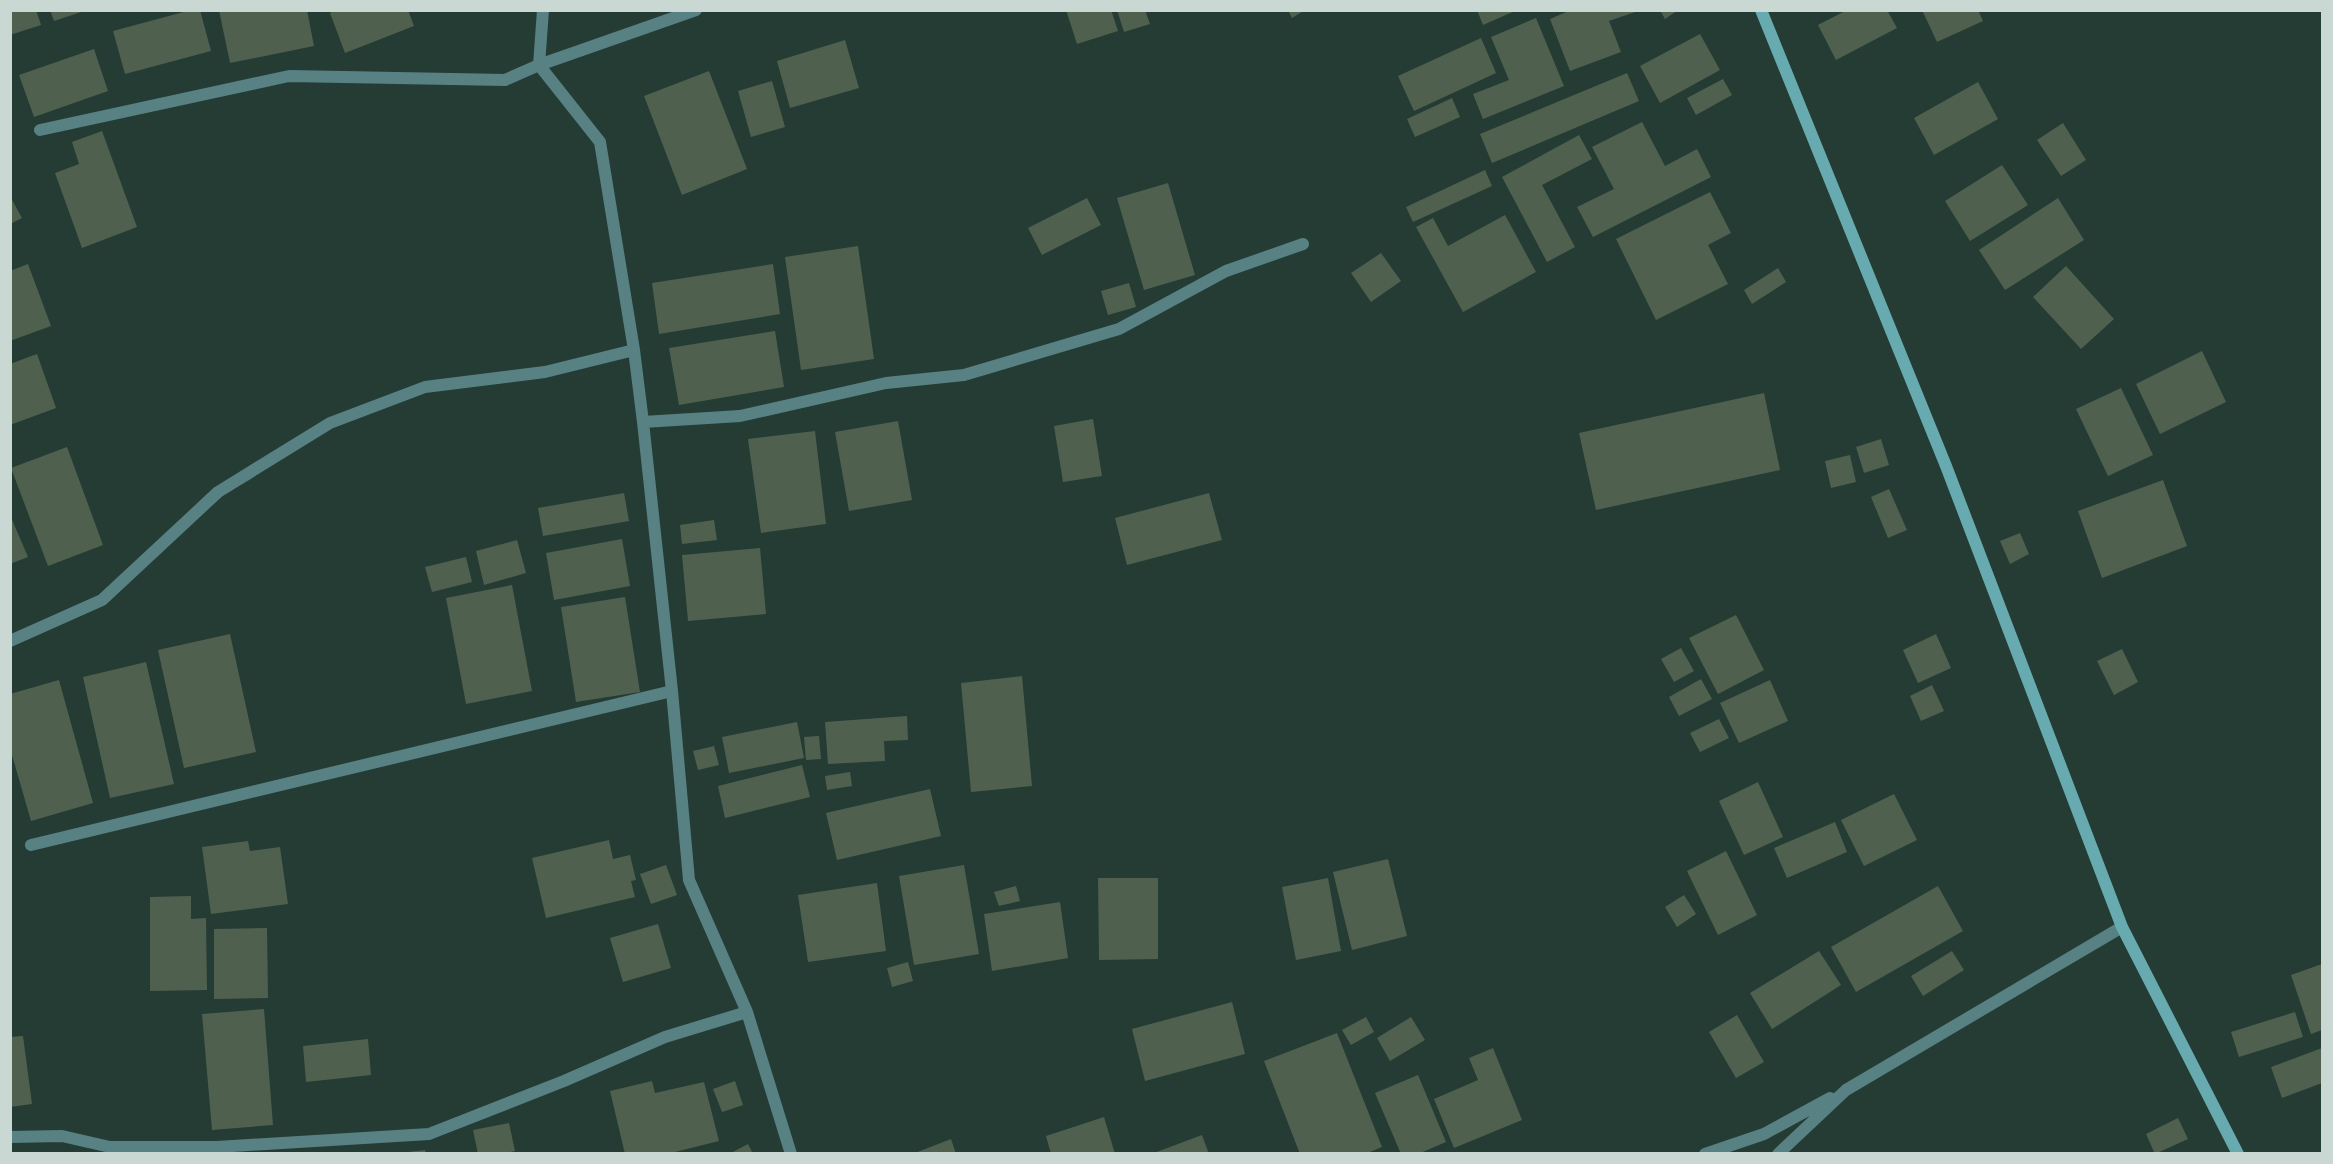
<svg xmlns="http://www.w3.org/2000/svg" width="2333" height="1164" font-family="Barlow,sans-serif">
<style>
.building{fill:#50604f}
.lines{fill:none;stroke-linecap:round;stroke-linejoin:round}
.street{stroke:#588184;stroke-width:12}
.secondary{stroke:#67aaaf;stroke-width:12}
</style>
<rect width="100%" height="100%" fill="#243c34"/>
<path class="building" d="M10,10H36L41,25L10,35Z
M50,10H84V11L54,21Z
M191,10H200L211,51L125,74L113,31Z
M219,10H307L314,46L230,63Z
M336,10H408L414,26L345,53L330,13Z
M1066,10H1111L1118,31L1077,44Z
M1117,10H1145L1150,24L1124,32Z
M1288,10H1305L1292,18Z
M1477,10H1517L1483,25Z
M1571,10H1638V11L1609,21L1621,52L1570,71L1550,19Z
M1660,10H1678L1665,19Z
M1847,10H1887L1897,28L1836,60L1818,25Z
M1922,10H1978L1983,21L1937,42Z
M1536,18L1564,86L1483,119L1473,94L1509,80L1491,37Z
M1700,34L1720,70L1660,103L1640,66Z
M1481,38L1496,73L1414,111L1398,76Z
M845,40L859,88L790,108L777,61Z
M94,49L108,91L34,117L19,75Z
M709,71L747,169L682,195L644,96Z
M1627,73L1639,101L1492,163L1480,134Z
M1723,79L1732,95L1696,115L1687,98Z
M772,81L785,127L751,137L738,91Z
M1978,82L1998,119L1934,155L1914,118Z
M1452,98L1460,117L1415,137L1407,119Z
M1642,122L1665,166L1697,149L1711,177L1593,237L1577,207L1614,189L1592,147Z
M2063,123L2086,160L2061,176L2037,140Z
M102,131L137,227L82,248L55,173L79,164L72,142Z
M1579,135L1592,159L1542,185L1575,247L1547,262L1502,177Z
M2002,165L2028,205L1970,241L1945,201Z
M1485,170L1492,186L1413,222L1406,207Z
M1168,183L1195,275L1144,290L1117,198Z
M1710,192L1731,233L1708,245L1728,284L1656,320L1616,239Z
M10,196L22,218L10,224Z
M1087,198L1101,225L1042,255L1028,228Z
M2058,198L2084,240L2005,290L1979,250Z
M1505,215L1536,272L1463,312L1416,227L1433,218L1448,246Z
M858,246L874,359L801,370L785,257Z
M1381,253L1401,281L1371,302L1351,273Z
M28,264L51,326L10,341V271Z
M773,264L780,314L659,334L652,283Z
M2066,266L2114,319L2081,349L2033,297Z
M1778,268L1786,282L1752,304L1744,290Z
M1129,283L1136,307L1108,315L1101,291Z
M775,331L784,387L679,405L669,348Z
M2202,351L2226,402L2160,434L2136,384Z
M37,354L56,408L10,425V364Z
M2121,388L2153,455L2108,476L2076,409Z
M1764,393L1780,470L1596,510L1579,433Z
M1093,419L1102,476L1063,482L1054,426Z
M898,421L912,500L849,511L835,432Z
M815,431L826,524L761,533L748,439Z
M1881,439L1889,465L1864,473L1856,447Z
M67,447L103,545L48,566L11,468Z
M1850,455L1856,482L1831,488L1825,461Z
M2163,480L2187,546L2102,578L2078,511Z
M1889,489L1907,530L1888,538L1871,497Z
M624,493L629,521L543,536L538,508Z
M1209,493L1222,540L1127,565L1115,518Z
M10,515L28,557L10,564Z
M714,520L717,540L682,544L680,525Z
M2020,533L2029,554L2010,564L2000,541Z
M622,539L630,586L554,600L546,553Z
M517,540L526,573L484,585L476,551Z
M760,548L766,614L688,621L682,555Z
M466,557L472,582L432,592L425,567Z
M512,585L532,691L466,704L446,598Z
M625,597L640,692L576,702L561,607Z
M1736,615L1764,670L1718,694L1689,638Z
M230,634L256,752L184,768L158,650Z
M1936,634L1951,668L1918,683L1903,650Z
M1681,648L1694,671L1674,682L1661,659Z
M2122,649L2138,682L2114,695L2097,661Z
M146,662L174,784L110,798L83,677Z
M1022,676L1032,786L971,792L961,683Z
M1701,679L1712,699L1679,716L1669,697Z
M59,680L93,803L31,821L10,748V694Z
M1770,680L1788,721L1739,743L1720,703Z
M1932,685L1944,711L1921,721L1910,696Z
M907,716L908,740L884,741L885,761L828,764L825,722Z
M1719,719L1729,738L1700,752L1690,733Z
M797,722L804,758L729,773L722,737Z
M819,736L821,759L806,760L804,737Z
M714,746L719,765L698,770L693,751Z
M802,765L810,797L725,818L718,786Z
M850,772L852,786L827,790L825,776Z
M1758,782L1783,837L1744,855L1719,801Z
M930,789L941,836L837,860L826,813Z
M1894,794L1917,840L1864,866L1841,820Z
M1835,822L1847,852L1787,878L1774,848Z
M609,840L613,859L630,855L636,880L631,881L635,897L546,918L532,858Z
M248,841L250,851L280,847L288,904L211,914L202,847Z
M1726,851L1757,915L1718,935L1687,871Z
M1388,859L1407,936L1352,950L1333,872Z
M666,865L677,895L651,904L640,874Z
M964,865L979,954L914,965L899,876Z
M1098,878H1158V959L1099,960Z
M1328,878L1341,951L1296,960L1282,887Z
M877,883L886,951L808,962L798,895Z
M1016,886L1020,901L999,906L994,892Z
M1938,886L1963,931L1856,992L1831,947Z
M1684,895L1696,914L1677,927L1665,907Z
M191,896V919L206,918L207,990L150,991V897Z
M1060,902L1068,958L992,971L984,914Z
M658,924L671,968L623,982L610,938Z
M267,928L268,998L214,999V929Z
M1819,951L1841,985L1772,1029L1750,993Z
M1952,951L1964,970L1923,996L1911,976Z
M908,962L913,981L892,987L887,968Z
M2322,964V1030L2311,1034L2291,975Z
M1232,1002L1245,1054L1145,1081L1132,1029Z
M264,1009L273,1125L212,1130L202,1014Z
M2295,1012L2303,1037L2239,1057L2231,1032Z
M1737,1015L1764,1062L1736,1078L1709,1032Z
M1366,1017L1374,1032L1351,1045L1342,1030Z
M1411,1017L1425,1040L1390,1061L1377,1038Z
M1337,1033L1382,1147L1365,1154H1300L1264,1061Z
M23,1036L32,1104L10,1107V1037Z
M368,1039L371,1075L306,1082L303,1046Z
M1493,1048L1522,1120L1454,1148L1434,1099L1478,1080L1469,1058Z
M2322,1048V1083L2282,1098L2271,1067Z
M1418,1075L1446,1142L1418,1154H1401L1375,1093Z
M652,1081L655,1093L704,1082L719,1141L667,1154H625L610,1091Z
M735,1081L743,1105L722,1112L713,1089Z
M1104,1117L1115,1154H1051L1046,1136Z
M2178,1118L2188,1139L2155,1154L2146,1134Z
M509,1123L515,1151L502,1154H478L473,1130Z
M1202,1135L1209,1154H1154V1153Z
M951,1139L956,1154H915V1153Z
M748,1144L753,1154H729Z
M425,1150L426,1154H408V1152Z"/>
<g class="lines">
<path class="street" d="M543,10L539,65L600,142L634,350L643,422L672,691L689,880L747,1012L791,1154
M40,130L289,76L505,80L539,65L696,10
M643,422L740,416L886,383L964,375L1119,329L1226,271L1303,244
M10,641L102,600L218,492L330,423L425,387L545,372L634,350
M31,845L672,691
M10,1137L62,1136L110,1147H217L429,1134L564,1081L665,1037L747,1012
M1705,1154L1764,1134L1830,1098
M1778,1154L1846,1090L2122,927"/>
<path class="secondary" d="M1761,10L1946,466L2122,927L2238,1154"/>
</g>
<rect width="2333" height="1164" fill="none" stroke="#cad8d3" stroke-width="24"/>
</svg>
